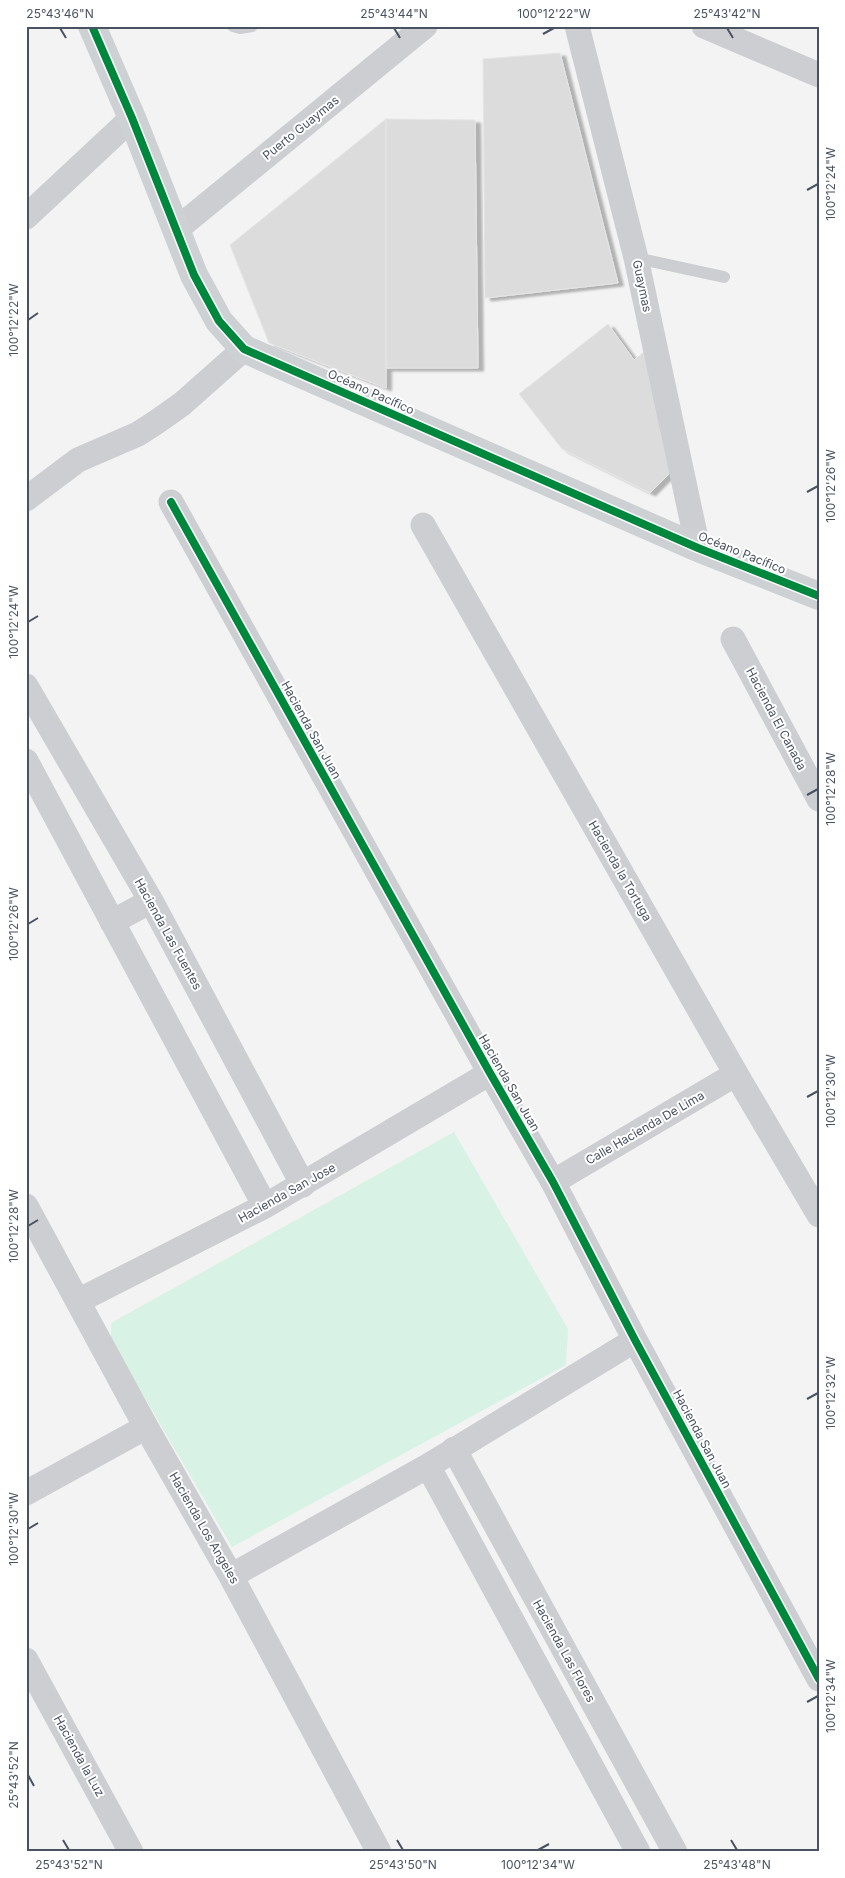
<svg xmlns="http://www.w3.org/2000/svg" width="845" height="1878" font-family="Inter,sans-serif">
<style>
.green{fill:#d8f2e5}
.building{fill:#dcdcdd;stroke:#e4e5e6;filter:url(#shadow)}
.lines{fill:none;stroke-linecap:round;stroke-linejoin:round}
.lane{stroke:#cdced1;stroke-width:12}
.street{stroke:#cdced1;stroke-width:25}
.secondary{stroke:#ced1d4;stroke-width:28}
.cycleway-casing{stroke:#fff;stroke-width:11}
.cycleway{stroke:#00873e;stroke-width:8}
.ticks{fill:none;stroke:#495260;stroke-width:2}
.labels{text-anchor:middle;stroke-width:4;stroke-linejoin:round;paint-order:stroke}
.street-label{font-size:12px;fill:#495260;stroke:#fff}
.neatline{fill:none;stroke:#495260;stroke-width:2}
.ticks-label{font-size:12px;text-anchor:middle;fill:#495260}
</style>
<defs>
<filter id="shadow"><feDropShadow dx="5.5" dy="3" stdDeviation="1" flood-color="#0004"/></filter>
</defs>
<rect width="100%" height="100%" fill="#f3f3f3"/>
<path class="green" d="M454,1132L568,1329L566,1365L232,1547L111,1340V1323Z"/>
<path class="building" d="M560,53L618,283L485,298L483,59Z
M386,119V388L269,343L230,245Z
M386,119L475,120L478,368H386Z
M608,324L634,360L644,352L674,469L650,493L562,449L519,394Z"/>
<g class="lines">
<path class="lane" d="M233,26L240,28L252,26
M636,258L724,277"/>
<path class="street" d="M577,26L636,258L698,548
M704,26L819,75
M26,217L132,118
M177,229L425,26
M26,499L78,460L138,434L158,421L182,404L244,349
M171,502L490,1073L553,1182L635,1340L819,1679
M423,525L736,1074L819,1215
M733,639L819,799
M26,686L151,901L303,1185
M26,761L265,1206
M112,922L151,901
M553,1182L736,1074
M26,1206L146,1427L231,1576L379,1852
M78,1301L265,1206L490,1073
M454,1449L675,1852
M428,1466L638,1852
M26,1493L146,1427
M231,1576L428,1466L635,1340
M26,1660L131,1852"/>
<path class="secondary" d="M92,26L132,118L194,275L219,321L244,349L698,548L819,596"/>
<g class="cycleway-casing">
<path id="cycleway" d="M92,26L132,118L194,275L219,321L244,349L698,548L819,596
M171,502L490,1073L553,1182L635,1340L819,1679"/>
</g>
<use href="#cycleway" class="cycleway"/>
</g>
<path class="ticks" d="M60,28L66,38M394,28L400,38M727,28L733,38M543,34L554,28M807,190L818,184M28,320L38,313M807,492L818,486M28,622L38,616M807,795L818,789M28,924L38,918M807,1097L818,1091M28,1226L38,1220M807,1399L818,1393M28,1529L38,1523M807,1702L818,1696M28,1775L34,1786M63,1840L69,1850M397,1840L403,1850M731,1840L737,1850M538,1850L549,1844"/>
<g class="labels">
<g class="street-label">
<text transform="translate(301 128) rotate(-39)" y="4">Puerto Guaymas</text>
<text transform="translate(642 286) rotate(78)" y="4">Guaymas</text>
<text transform="translate(371 392) rotate(24)" y="4">Océano Pacífico</text>
<text transform="translate(742 553) rotate(22)" y="4">Océano Pacífico</text>
<text transform="translate(776 719) rotate(62)" y="4">Hacienda El Canada</text>
<text transform="translate(311 730) rotate(61)" y="4">Hacienda San Juan</text>
<text transform="translate(620 871) rotate(60)" y="4">Hacienda la Tortuga</text>
<text transform="translate(168 934) rotate(61)" y="4">Hacienda Las Fuentes</text>
<text transform="translate(509 1083) rotate(60)" y="4">Hacienda San Juan</text>
<text transform="translate(645 1128) rotate(-30)" y="4">Calle Hacienda De Lima</text>
<text transform="translate(287 1193) rotate(-29)" y="4">Hacienda San Jose</text>
<text transform="translate(702 1439) rotate(62)" y="4">Hacienda San Juan</text>
<text transform="translate(204 1528) rotate(60)" y="4">Hacienda Los Angeles</text>
<text transform="translate(564 1651) rotate(61)" y="4">Hacienda Las Flores</text>
<text transform="translate(79 1756) rotate(61)" y="4">Hacienda la Luz</text>
</g>
</g>
<rect width="845" height="1878" fill="none" stroke="#ffffff" stroke-width="55"/>
<rect x="28" y="28" width="790" height="1822" class="neatline"/>
<g class="ticks-label">
<text x="60" y="18">25°43'46"N</text>
<text x="394" y="18">25°43'44"N</text>
<text x="554" y="18">100°12'22"W</text>
<text x="727" y="18">25°43'42"N</text>
<text transform="translate(831 184) rotate(-90)" y="4">100°12'24"W</text>
<text transform="translate(14 320) rotate(-90)" y="4">100°12'22"W</text>
<text transform="translate(831 486) rotate(-90)" y="4">100°12'26"W</text>
<text transform="translate(14 622) rotate(-90)" y="4">100°12'24"W</text>
<text transform="translate(831 789) rotate(-90)" y="4">100°12'28"W</text>
<text transform="translate(14 924) rotate(-90)" y="4">100°12'26"W</text>
<text transform="translate(831 1091) rotate(-90)" y="4">100°12'30"W</text>
<text transform="translate(14 1226) rotate(-90)" y="4">100°12'28"W</text>
<text transform="translate(831 1393) rotate(-90)" y="4">100°12'32"W</text>
<text transform="translate(14 1529) rotate(-90)" y="4">100°12'30"W</text>
<text transform="translate(831 1696) rotate(-90)" y="4">100°12'34"W</text>
<text transform="translate(14 1775) rotate(-90)" y="4">25°43'52"N</text>
<text x="69" y="1869">25°43'52"N</text>
<text x="403" y="1869">25°43'50"N</text>
<text x="538" y="1869">100°12'34"W</text>
<text x="737" y="1869">25°43'48"N</text>
</g>
</svg>
